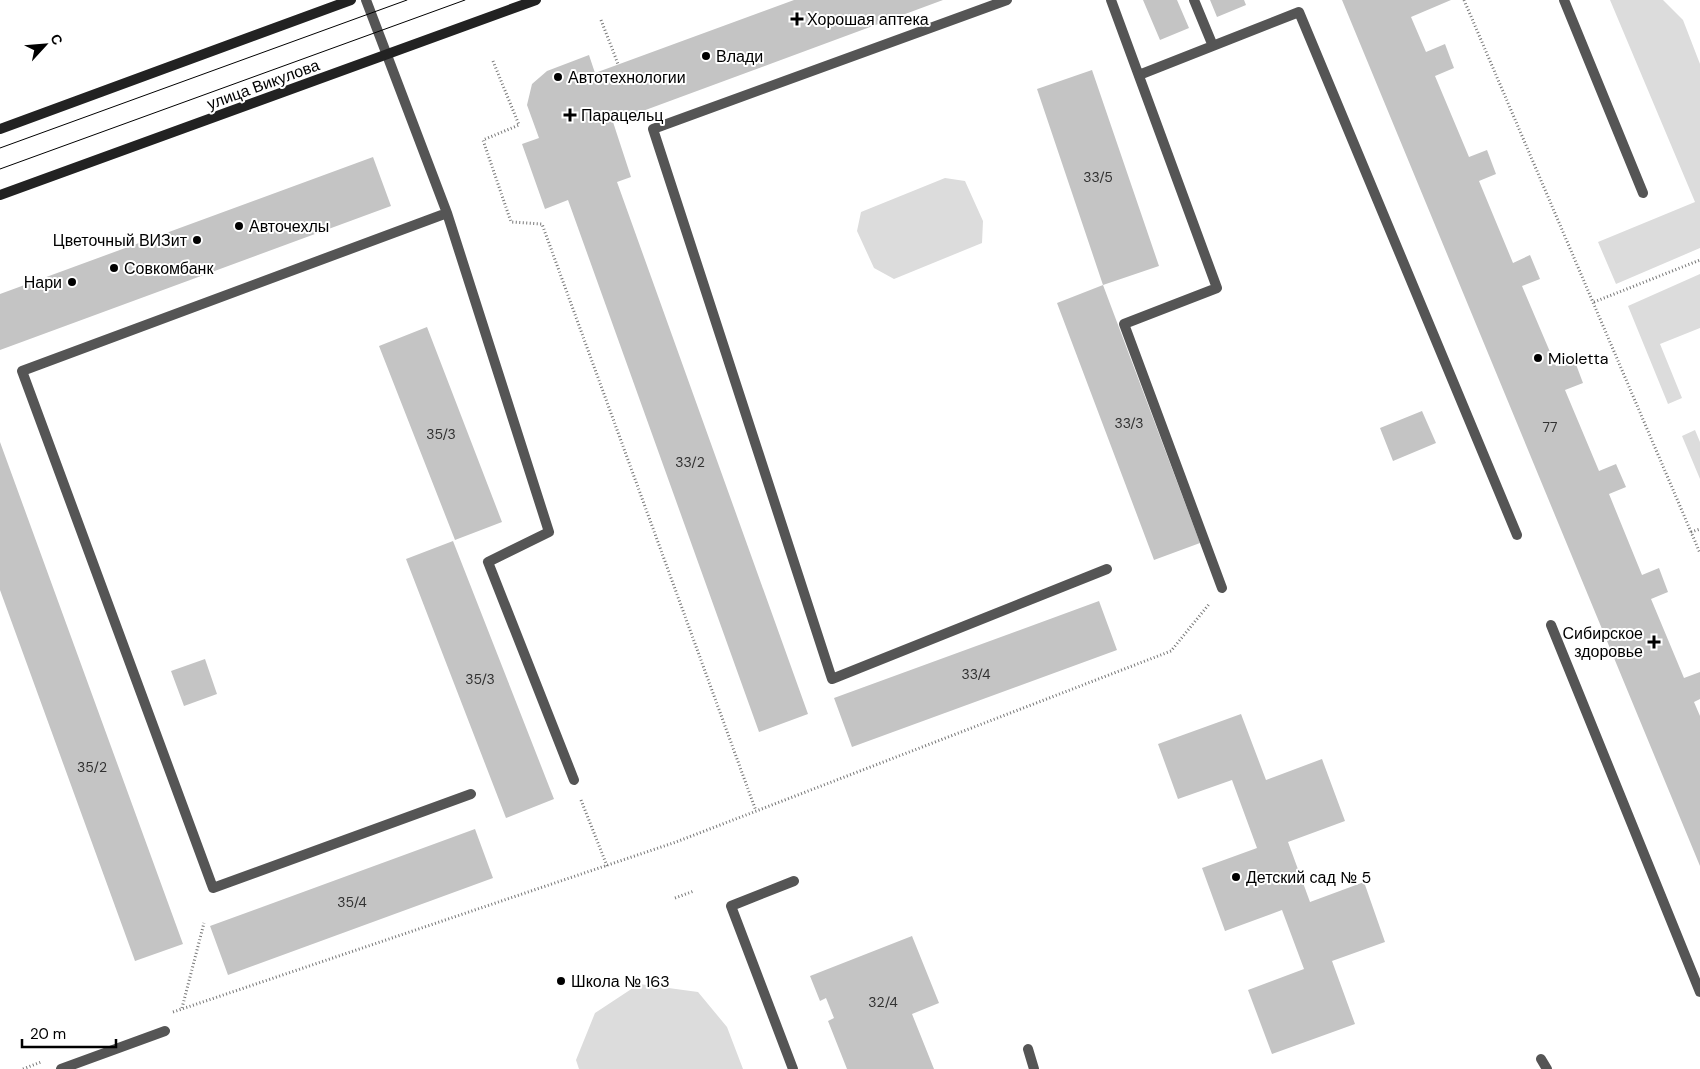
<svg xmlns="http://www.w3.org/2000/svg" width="1700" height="1069" font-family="'DM Sans',sans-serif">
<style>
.green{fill:#dcdcdc}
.building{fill:#c4c4c4}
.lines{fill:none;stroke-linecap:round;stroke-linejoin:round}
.path{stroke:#777;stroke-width:3;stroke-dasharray:1 2.5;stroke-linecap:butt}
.lane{stroke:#555;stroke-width:10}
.secondary{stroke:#222;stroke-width:10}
.tram{stroke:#000;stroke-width:1}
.poi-dot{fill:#000;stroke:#fff;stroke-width:2}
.labels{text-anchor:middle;stroke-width:4;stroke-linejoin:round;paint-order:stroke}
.number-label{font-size:14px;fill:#313131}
.poi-label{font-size:16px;fill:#000;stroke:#fff;text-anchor:start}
.street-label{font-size:16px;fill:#000;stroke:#fff}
</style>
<rect width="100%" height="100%" fill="#fff"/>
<path class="green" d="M1610,0H1663L1683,20L1700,64V248L1616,284L1598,242L1695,202Z
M945,178L965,181L983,221L982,243L894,279L874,268L857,231L861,212Z
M1700,274V328L1660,344L1682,398L1668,404L1628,306Z
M1695,430L1700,442V479L1682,436Z
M639,984L698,992L727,1027L743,1069H579L576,1060L595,1013Z"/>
<path class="building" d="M794,0H943L613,122L631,177L617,182L808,714L759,732L568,200L545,209L522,144L539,138L527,105L532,84L547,71L589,55L595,73Z
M1143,0H1177L1189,28L1160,40Z
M1210,0H1244L1246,5L1217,17Z
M1342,0H1451L1411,17L1426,52L1445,44L1454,68L1435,76L1469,157L1487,150L1496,174L1479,181L1513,263L1530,255L1540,279L1522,286L1556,366L1574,359L1583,383L1565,390L1599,471L1616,464L1626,487L1609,494L1642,575L1659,568L1668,592L1651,599L1684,678L1700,672V699L1694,702L1700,716V866Z
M1092,70L1159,266L1103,285L1037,89Z
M373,157L391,206L0,350V294Z
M1103,285L1200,543L1154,560L1057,303Z
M427,327L502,522L455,540L379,346Z
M1422,411L1436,443L1393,461L1380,428Z
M0,442L183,944L135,961L0,590Z
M453,541L554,799L506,818L406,559Z
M1099,601L1117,650L852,747L834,698Z
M205,659L217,694L184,706L171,671Z
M1241,714L1266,780L1322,759L1345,821L1288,842L1310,902L1364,882L1385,942L1332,961L1355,1024L1272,1054L1248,990L1304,969L1282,910L1225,931L1202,868L1257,848L1232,780L1178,799L1158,744Z
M475,829L493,878L228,975L210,926Z
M912,936L939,1003L912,1014L934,1069H847L828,1021L834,1018L826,998L820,1001L810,976Z"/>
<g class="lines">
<path class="path" d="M1464,0L1700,553
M601,20L618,64
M493,61L519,125L483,140L511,222L542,224L756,811
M1594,302L1700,260
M1691,532L1700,529
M581,800L607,866
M675,898L694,891
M182,1008L204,923
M173,1012L676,842L1171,651L1210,603
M23,1069L41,1062"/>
<path class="lane" d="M366,0L447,213L549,532L488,562L574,780
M1007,0L653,129L832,679L1107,569
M1111,0L1217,288L1124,324L1222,588
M1194,0L1213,46
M1564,0L1643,193
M1139,75L1299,12L1517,535
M447,213L22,371L213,888L471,794
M1551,625L1700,992
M1028,1049L1034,1069
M1541,1059L1547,1069
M61,1069L165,1031
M793,1069L731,906L794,881"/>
<path class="secondary" d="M0,129L351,0
M0,195L536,0"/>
<path class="tram" d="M0,148L407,0
M0,169L465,0"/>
</g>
<g class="poi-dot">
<path d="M794.5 11.5h5v5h5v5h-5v5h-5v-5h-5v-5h5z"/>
<circle cx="706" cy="56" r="5"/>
<circle cx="558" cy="77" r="5"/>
<path d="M567.5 107.5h5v5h5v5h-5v5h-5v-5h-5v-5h5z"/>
<circle cx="239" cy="226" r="5"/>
<circle cx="197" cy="240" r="5"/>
<circle cx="114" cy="268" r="5"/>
<circle cx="72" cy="282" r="5"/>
<circle cx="1538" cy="358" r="5"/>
<path d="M1651.5 634.5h5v5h5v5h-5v5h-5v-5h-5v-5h5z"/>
<circle cx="1236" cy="877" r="5"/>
<circle cx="561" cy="981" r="5"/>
</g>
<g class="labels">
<g class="number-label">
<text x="1098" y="182">33/5</text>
<text x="1129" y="428">33/3</text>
<text x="1550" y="432">77</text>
<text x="441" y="439">35/3</text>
<text x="690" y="467">33/2</text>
<text x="976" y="679">33/4</text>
<text x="480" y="684">35/3</text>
<text x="92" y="772">35/2</text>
<text x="352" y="907">35/4</text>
<text x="883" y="1007">32/4</text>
</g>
<g class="poi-label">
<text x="807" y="25">Хорошая аптека</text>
<text x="716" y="62">Влади</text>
<text x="568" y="83">Автотехнологии</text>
<text x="581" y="121">Парацельц</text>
<text x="249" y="232">Авточехлы</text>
<text x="187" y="246" text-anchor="end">Цветочный ВИЗит</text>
<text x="124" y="274">Совкомбанк</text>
<text x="62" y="288" text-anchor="end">Нари</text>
<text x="1548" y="364">Mioletta</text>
<text x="1643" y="639" text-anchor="end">Сибирское<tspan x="1643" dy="18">здоровье</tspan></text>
<text x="1246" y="883">Детский сад № 5</text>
<text x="571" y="987">Школа № 163</text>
</g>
<g class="street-label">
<text transform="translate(263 84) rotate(-20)" y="6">улица Викулова</text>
</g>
</g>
<g transform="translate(45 45) rotate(64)" stroke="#ffffff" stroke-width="4" paint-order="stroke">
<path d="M0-4L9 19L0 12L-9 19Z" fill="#000000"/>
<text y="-8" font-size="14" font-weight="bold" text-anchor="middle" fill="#000000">С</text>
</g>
<path d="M22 1039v8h94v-8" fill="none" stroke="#000000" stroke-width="2.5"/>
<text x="30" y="1039" font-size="15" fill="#000000" stroke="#ffffff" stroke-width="4" paint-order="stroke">20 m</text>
</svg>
